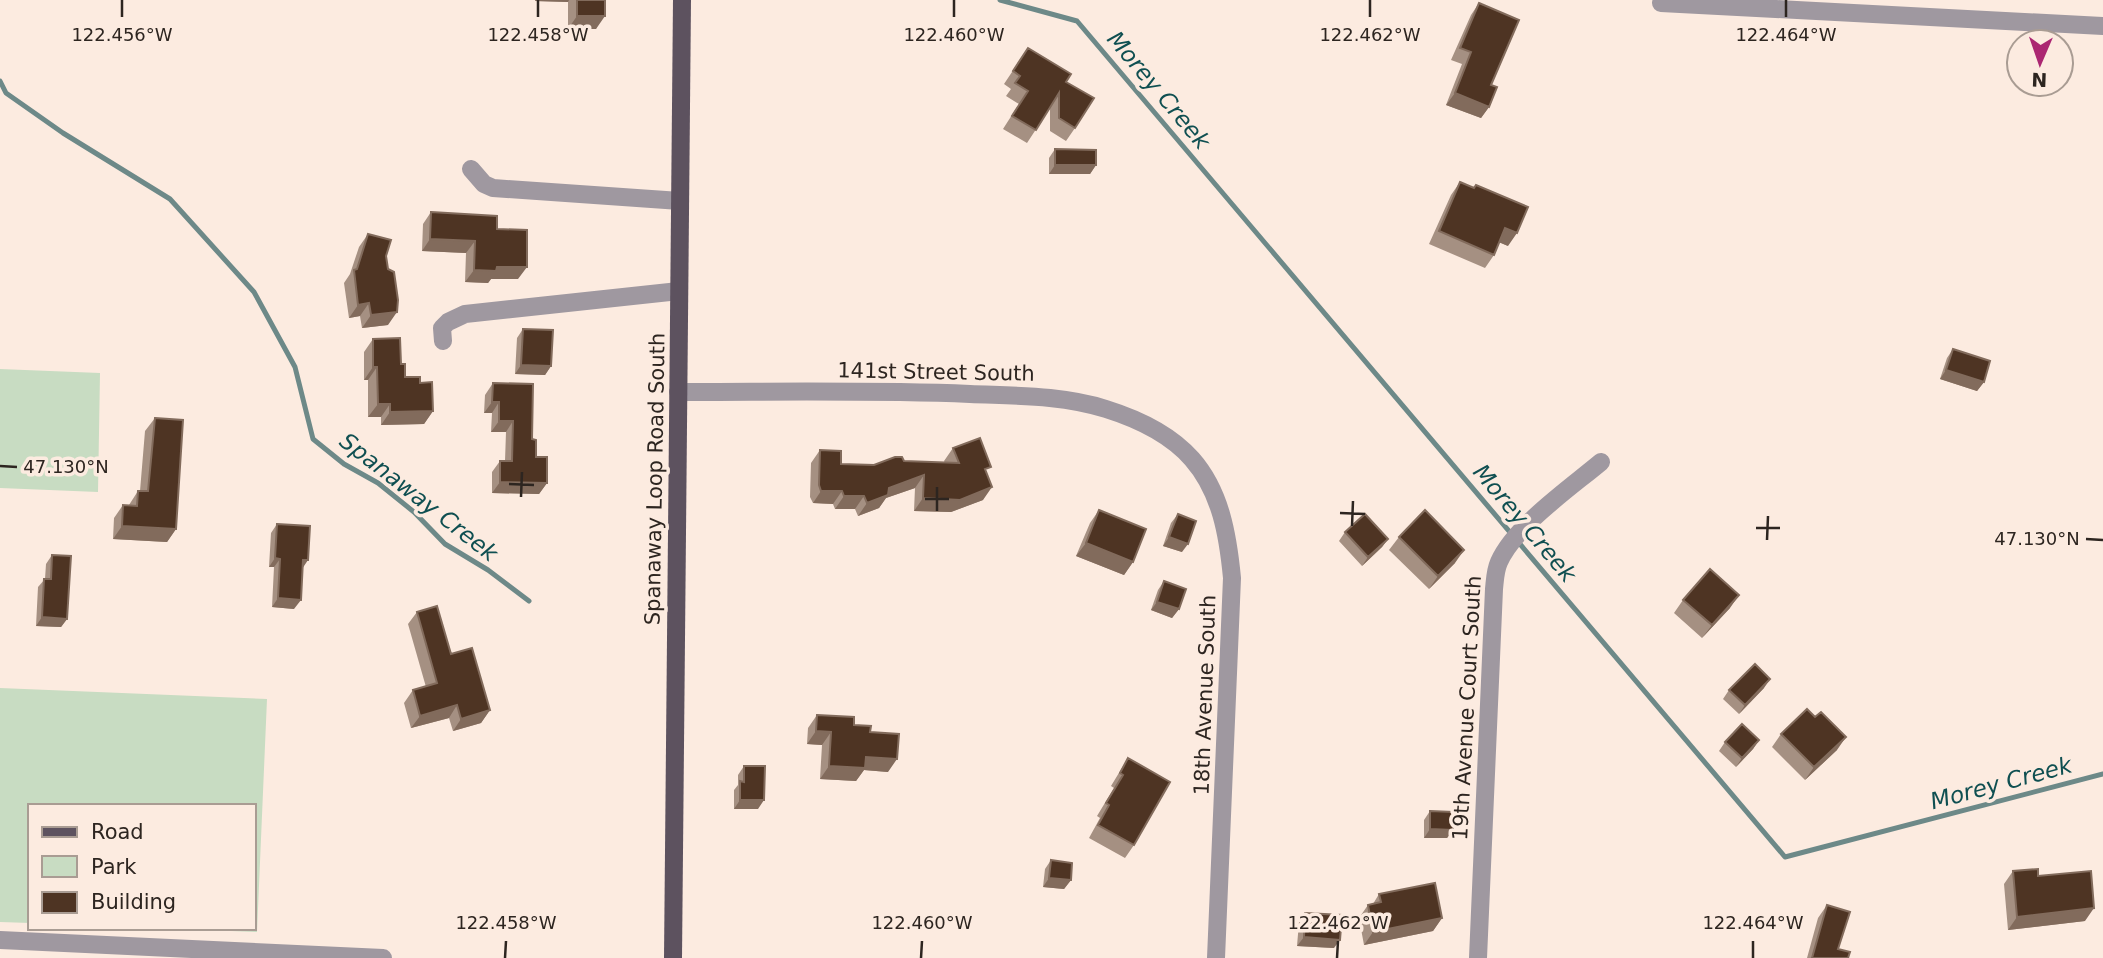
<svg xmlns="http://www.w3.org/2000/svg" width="2103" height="958" font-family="'DejaVu Sans',sans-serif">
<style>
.green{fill:#c8dcc2}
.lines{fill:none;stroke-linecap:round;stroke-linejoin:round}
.stream{stroke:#6d8988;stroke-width:5}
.minor{stroke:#9f98a0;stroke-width:18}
.tertiary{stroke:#9f98a0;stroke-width:18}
.primary{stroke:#5d525f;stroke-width:18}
.wall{fill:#a59082}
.shaded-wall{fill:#826b5c}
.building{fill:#4e3423;stroke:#826b5c;stroke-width:2}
.ticks{fill:none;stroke:#2d2520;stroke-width:2.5}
.labels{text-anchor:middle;stroke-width:7;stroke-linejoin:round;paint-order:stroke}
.street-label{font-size:21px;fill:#2d2520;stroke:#fcebe0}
.water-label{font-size:23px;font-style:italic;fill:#0f4f51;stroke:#fcebe0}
.ticks-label{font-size:18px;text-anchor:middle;fill:#2d2520;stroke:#fcebe0;stroke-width:7;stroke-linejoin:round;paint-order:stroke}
</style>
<rect width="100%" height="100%" fill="#fcebe0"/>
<path class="green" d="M0,369L100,373L98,492L0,488Z
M0,688L267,699L257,932L155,928H254V806H30V923L0,922Z"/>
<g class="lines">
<path class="stream" d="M1000,0L1077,21L1785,857L2103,774
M0,81L6,93L63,133L170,199L254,292L295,367L313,439L344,464L378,483L414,512L445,544L488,570L529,601"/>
<path class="minor" d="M1661,3L2103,26
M471,169L484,184L493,188L680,201
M443,341L442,328L448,322L465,314L679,291
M678,392C776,392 873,390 970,394C1016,396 1062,395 1106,409C1138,419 1170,434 1192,459C1221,492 1228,536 1232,578L1216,958
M1478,958L1494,589C1495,580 1495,571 1499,562C1515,526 1570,488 1601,462"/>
<path class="tertiary" d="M0,940L383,958"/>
<path class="primary" d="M673,958L682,0"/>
</g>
<path class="wall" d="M535,0H605L596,29H568V2L535,1Z
M1479,3L1491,85L1489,107L1481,118L1446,105L1462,64L1451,60L1471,15Z
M1028,48L1066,82L1075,128L1066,141L1050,131V108L1027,143L1003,129L1019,104L1006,96L1011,89L1004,84Z
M1055,149L1096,165L1090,174H1049V158Z
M1460,182L1473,188L1476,185L1508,246L1499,242L1494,255L1485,268L1429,244L1451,195Z
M431,212L497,229L518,279H491L488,283L465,282L466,253L422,251L423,224Z
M368,234L386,256L388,325L362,328L360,316L349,318L344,283L350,274L359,247Z
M523,329L551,366L545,375L515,374L517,338Z
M373,339L401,364L405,377L420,383L433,411L424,424L381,425V417H368V380H364V352Z
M1953,349L1984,382L1977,391L1940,379L1947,358Z
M493,383L532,439L536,457L547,483L539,494L492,493V472L500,461H505L506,432H491L492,413H484L485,395Z
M155,418L176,529L167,542L113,539L114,518L123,505H129L138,491H140L145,431Z
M953,448L987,473L983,500L951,512L914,511L915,488L886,498L879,508L858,516L855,509H835L833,504L813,503L810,497L811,463L820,450L841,464L874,465L904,461L945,463L944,461Z
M1099,510L1133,562L1124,575L1076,556L1090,523Z
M1178,514L1182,552L1163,546L1171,523Z
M277,524L294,609L272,607L274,567H269L271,533Z
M1345,532L1388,539L1382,547L1362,566L1339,541Z
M1399,537L1455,563L1429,589L1389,550Z
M52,555L67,619L61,627L36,626L38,587L45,579L46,564Z
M1164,581L1179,609L1172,618L1151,610L1158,590Z
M1683,600L1730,608L1702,638L1674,613Z
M417,612L451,654L490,710L481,723L453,731L449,718L411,728L404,703L413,690L426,687L408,624Z
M1764,688L1739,714L1723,699L1729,690Z
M817,715L870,732L888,772L864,770L856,781L820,779L822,745L807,744L808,728Z
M1781,734L1837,750L1805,780L1772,747Z
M1759,740L1753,749L1736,767L1719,751L1725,742Z
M1128,758L1134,845L1125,858L1089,838L1100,818L1097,816L1114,788L1111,786Z
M744,766L758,809H734V790L738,785V775Z
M1430,811L1453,830L1447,838H1424V820Z
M1051,860L1071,880L1064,889L1043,887L1045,869Z
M2013,871L2038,876L2085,921L2008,930L2004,884Z
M1379,894L1442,918L1433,931L1364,945L1359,918L1368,905L1373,904Z
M1827,905L1838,949L1848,958H1807L1818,918Z
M1305,913L1334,948L1297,946L1299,922Z"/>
<path class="shaded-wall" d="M536,0H569L568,2L535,1Z
M577,16H605L596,29H568Z
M1455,93L1489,107L1481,118L1446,105Z
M1055,165H1096L1090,174H1049Z
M1505,228L1517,233L1508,246L1496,241Z
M430,239L475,241L466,253L422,251Z
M497,267H527L518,279H491L488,283L465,282L474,270Z
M369,303L360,316L349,318L358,305Z
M397,312L388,325L362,328L371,315Z
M521,365L551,366L545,375L515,374Z
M373,367H377L368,380H364Z
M1946,370L1984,382L1977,391L1940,379Z
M492,402H499L492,413H484Z
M378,404H390L381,417H368Z
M433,411L424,424L381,425L390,412Z
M499,421H513L506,432H491Z
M924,475L915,488L886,498L879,508L858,516L867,503L889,488Z
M500,482L547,483L539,494L492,493Z
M992,487L983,500L951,512L914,511L923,498Z
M821,491H842L833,504L813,503Z
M844,496H864L855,509H835Z
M122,526L176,529L167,542L113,539Z
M1169,537L1188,544L1182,552L1163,546Z
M1388,539L1382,547L1362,566L1368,557Z
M1086,543L1133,562L1124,575L1076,556Z
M1464,550L1455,563L1429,589L1438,576Z
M275,558L280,559L274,567H269Z
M303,560H308L302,569Z
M1739,595L1730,608L1702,638L1712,625Z
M278,598L301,600L294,609L272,607Z
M1157,602L1179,609L1172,618L1151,610Z
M42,617L67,619L61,627L36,626Z
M1770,679L1764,688L1739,714L1745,705Z
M457,705L449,718L411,728L420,716Z
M490,710L481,723L453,731L461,719Z
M816,731L831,732L822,745L807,744Z
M1846,737L1837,750L1805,780L1814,767Z
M1759,740L1753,749L1736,767L1742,758Z
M866,757L897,759L888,772L864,770L856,781L820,779L829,766Z
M740,800H764L758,809H734Z
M1430,829L1453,830L1447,838H1424Z
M1049,878L1071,880L1064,889L1043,887Z
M2094,908L2085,921L2008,930L2017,917Z
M1442,918L1433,931L1364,945L1373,932Z
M1304,937L1340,940L1334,948L1297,946Z"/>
<path class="building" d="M577,0H605V16H577Z
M1479,3L1519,20L1491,85L1497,87L1489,107L1455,93L1471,52L1460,48Z
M1028,48L1071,74L1066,82L1094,98L1075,128L1059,118V93L1036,130L1012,116L1028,91L1015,83L1020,76L1013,71Z
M1055,149L1096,150V165H1055Z
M1460,182L1474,188L1476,185L1528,207L1517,233L1505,228L1494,255L1439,231Z
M431,212L497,216V229L527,230V267H497L496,271L474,270L475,241L430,239Z
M368,234L391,240L386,256L388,269L394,272L398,300L397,312L371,315L369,303L358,305L354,270L357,269Z
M523,329L553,330L551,366L521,365Z
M400,338L401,364H405V377H420V383L432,382L433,411L390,412V404H378L377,367H373V339Z
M1953,349L1990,361L1984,382L1946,370Z
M493,383L533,384L532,439L536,440V457H547V483L500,482V461H512L513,421H499V402H492Z
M155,418L183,420L176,529L122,526L123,505L137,506L138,491H148Z
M980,438L991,467L985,469L992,487L960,500L923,498L924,475L889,488L888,495L867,503L864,496H844L842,491H821L819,485L820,450L841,451V464L874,465L895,457H902L904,461L959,463L953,448Z
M1099,510L1146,529L1133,562L1086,543Z
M1425,510L1464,550L1438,576L1399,537Z
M1178,514L1196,521L1188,544L1169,537Z
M1365,514L1388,539L1368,557L1345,532Z
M277,524L310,526L308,560H303L301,600L278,598L280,559L275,558Z
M52,555L71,556L67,619L42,617L44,579H51Z
M1710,569L1739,595L1712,625L1683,600Z
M1164,581L1186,589L1179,609L1157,602Z
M437,606L451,654L472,648L490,710L461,719L457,705L420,716L413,690L437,683L417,612Z
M1755,664L1770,679L1745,705L1729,690Z
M1807,709L1815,717L1821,712L1846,737L1814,767L1781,734Z
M817,715L854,717V725L871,726L870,732L899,734L897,759L866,757L865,768L829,766L831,732L816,731Z
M1742,724L1759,740L1742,758L1725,742Z
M1128,758L1170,782L1134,845L1098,825L1109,805L1106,803L1123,775L1120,773Z
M744,766H765L764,800H740V781L744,782Z
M1430,811L1453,812V830L1430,829Z
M1051,860L1072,863L1071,880L1049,878Z
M2038,869V876L2091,871L2094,908L2017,917L2013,871Z
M1435,883L1442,918L1373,932L1368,905L1381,902L1379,894Z
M1827,905L1850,912L1838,949L1850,952L1848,958H1812Z
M1305,913L1342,915L1340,940L1304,937Z"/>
<path class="ticks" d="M122,17V0M538,17V0M954,17V0M1370,17V0M1786,17V0M0,466L17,467M509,484L534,485M521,497L522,472M925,499H949M937,511V487M1340,513L1365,514M1352,526L1353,501M1756,528H1780M2086,539L2103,540M1767,540L1768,516M505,958L506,941M921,958L922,941M1337,958L1338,941M1753,958V941"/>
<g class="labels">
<g class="street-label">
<text transform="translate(936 372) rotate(1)" y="7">141st Street South</text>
<text transform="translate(655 479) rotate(-89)" y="7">Spanaway Loop Road South</text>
<text transform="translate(1205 695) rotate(-88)" y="7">18th Avenue South</text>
<text transform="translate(1467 708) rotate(-87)" y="7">19th Avenue Court South</text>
</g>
<g class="water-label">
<text transform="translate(1159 90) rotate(50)" y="8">Morey Creek</text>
<text transform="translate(419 497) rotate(38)" y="8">Spanaway Creek</text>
<text transform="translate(1525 523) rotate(50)" y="8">Morey Creek</text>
<text transform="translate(2001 783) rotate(-15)" y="8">Morey Creek</text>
</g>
</g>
<g class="ticks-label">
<text x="122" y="41">122.456°W</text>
<text x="538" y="41">122.458°W</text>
<text x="954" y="41">122.460°W</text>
<text x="1370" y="41">122.462°W</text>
<text x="1786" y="41">122.464°W</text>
<text x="66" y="473">47.130°N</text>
<text x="2037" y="545">47.130°N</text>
<text x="506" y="929">122.458°W</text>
<text x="922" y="929">122.460°W</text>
<text x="1338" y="929">122.462°W</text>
<text x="1753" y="929">122.464°W</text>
</g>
<rect x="28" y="804" width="228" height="126" fill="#fcebe0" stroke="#a99c93" stroke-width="2"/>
<rect x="42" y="827" width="35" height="10" fill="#5d525f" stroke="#a99c93" stroke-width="2"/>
<text x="91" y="839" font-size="21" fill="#2d2520">Road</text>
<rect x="42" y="856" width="35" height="21" fill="#c8dcc2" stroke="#a99c93" stroke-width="2"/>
<text x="91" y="874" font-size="21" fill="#2d2520">Park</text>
<rect x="42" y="892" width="35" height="21" fill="#4e3423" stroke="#a99c93" stroke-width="2"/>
<text x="91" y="909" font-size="21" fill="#2d2520">Building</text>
<g transform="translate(2040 63) rotate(182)"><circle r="33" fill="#fcebe0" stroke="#a99c93" stroke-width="2"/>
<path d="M0-5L12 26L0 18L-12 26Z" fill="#ab2772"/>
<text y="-10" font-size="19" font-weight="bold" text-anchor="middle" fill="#2d2520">N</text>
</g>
</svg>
